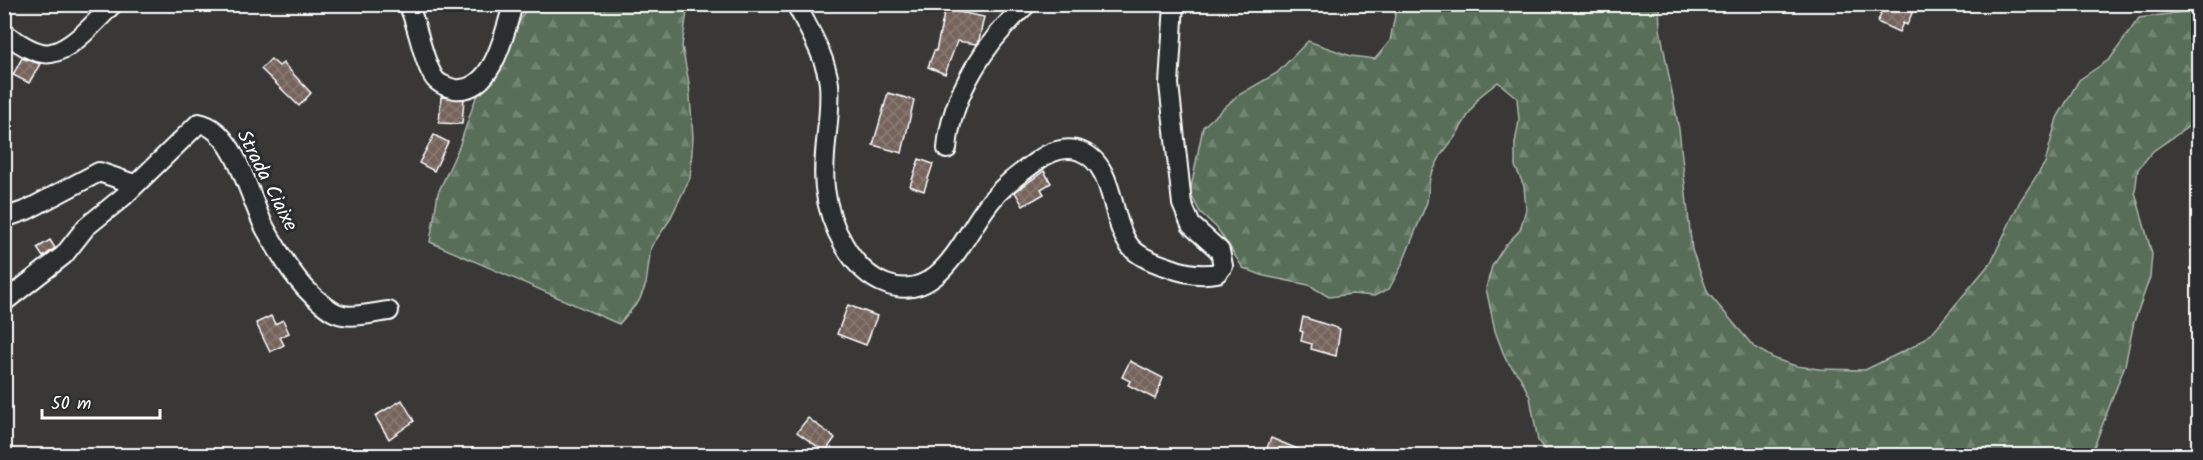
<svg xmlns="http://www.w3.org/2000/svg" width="2203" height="460" font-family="Kalam,sans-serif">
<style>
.forest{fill:url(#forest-firs);stroke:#acb6ac;stroke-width:1.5}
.building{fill:url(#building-cross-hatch);stroke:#fff;stroke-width:1.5}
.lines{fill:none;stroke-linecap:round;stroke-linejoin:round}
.street-casing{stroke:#fff;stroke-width:22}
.street{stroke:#2a2d2e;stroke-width:18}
.labels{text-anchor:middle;stroke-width:6;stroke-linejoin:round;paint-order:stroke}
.street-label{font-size:20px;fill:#fff;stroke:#2a2d2e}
</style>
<defs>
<pattern id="forest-firs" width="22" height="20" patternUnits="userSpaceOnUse" patternTransform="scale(1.5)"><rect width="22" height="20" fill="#596e59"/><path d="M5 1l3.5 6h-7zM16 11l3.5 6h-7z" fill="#728472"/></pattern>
<pattern id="building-cross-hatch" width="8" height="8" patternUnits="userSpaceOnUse" patternTransform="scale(1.5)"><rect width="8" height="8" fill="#74635b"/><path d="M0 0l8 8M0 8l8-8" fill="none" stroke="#897a74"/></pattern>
</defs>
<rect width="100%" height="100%" fill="#393837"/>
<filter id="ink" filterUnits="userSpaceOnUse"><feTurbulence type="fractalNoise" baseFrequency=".0167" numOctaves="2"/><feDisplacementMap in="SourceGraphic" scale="12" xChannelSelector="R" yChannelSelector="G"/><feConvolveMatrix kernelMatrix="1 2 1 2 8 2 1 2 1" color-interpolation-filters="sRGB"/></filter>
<g filter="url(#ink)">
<path class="forest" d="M528,5H688L682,46L689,83L693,137L690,178L669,221L651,247L646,284L639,301L619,324L430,242L438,193L459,147L475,100L497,66Z
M1397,5H1659L1660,29L1679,129L1692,250L1708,293L1754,347L1775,359L1796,366L1819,369L1865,370L1912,347L1931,334L1991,262L2020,201L2045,163L2057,118L2079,80L2110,59L2139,18L2183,12L2193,5H2198V120L2153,151L2138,169L2135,192L2152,254L2150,277L2134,322L2125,365L2091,455H1548L1538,441L1530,397L1520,377L1506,360L1495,331L1486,288L1492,266L1504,247L1520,230L1526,209L1524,186L1515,166V143L1519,121L1517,98L1498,82L1479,97L1455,137L1441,155L1430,177L1427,202L1401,267L1389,289L1374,296L1352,294L1329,297L1309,285L1264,276L1243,268L1217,228L1200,212L1190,193L1203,127L1237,96L1277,73L1308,41L1351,56L1375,59L1390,41Z"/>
<path class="building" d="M1869,4H1906L1914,8L1907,25L1903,23L1899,32L1877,22L1881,15Z
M945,9L984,17L979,40L976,44L957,41L945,74L928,67L934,51H936Z
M22,58L40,64L29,83L13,75Z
M271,59L279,66L283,63L311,93L299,106L261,69Z
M888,93L914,100L902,153L873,145Z
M441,97L464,99L462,124L439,123Z
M434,135L448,142L434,171L419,163Z
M919,159L933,164L924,191L910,186Z
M1044,171L1051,183L1041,189L1044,194L1023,206L1015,192Z
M50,240L55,248L43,257L37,248Z
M848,305L877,316L866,345L837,334Z
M271,316L275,324L283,320L289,333L280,337L284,345L270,352L256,323Z
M1303,317L1340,329L1336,356L1311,349L1312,344L1301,341L1303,332L1300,331Z
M1130,361L1163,378L1155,399L1128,385L1130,381L1122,377Z
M402,400L414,421L389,439L375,416Z
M808,418L835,438L825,452L797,432Z
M1271,438L1312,455V456H1264Z"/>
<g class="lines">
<g class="street-casing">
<path id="street" d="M408,4C418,25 423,63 435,79C439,84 449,88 455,89C493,93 505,32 513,4
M796,4C808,28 826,57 829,84C832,118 821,154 825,188C829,224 851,271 886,284C938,304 962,239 987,206C1000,188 1019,174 1037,161C1049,152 1065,146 1080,151C1116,165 1109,217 1129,245C1137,256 1155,263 1168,267C1183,273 1201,276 1217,273L1223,266L1220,251L1191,225L1182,204L1169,84L1174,4
M4,33C16,41 36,56 51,53C72,50 98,19 113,4
M947,149C951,94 987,40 1027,4
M4,218L27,210L99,172L134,184
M4,302L64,255L86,227L123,197L199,123C236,130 249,198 265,228C280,254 296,283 320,302C326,307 334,314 343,315C357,318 376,312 389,311"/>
</g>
<use href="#street" class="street"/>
</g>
</g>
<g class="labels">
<g class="street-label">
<text transform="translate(268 180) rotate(63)" y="7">Strada Ciaixe</text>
</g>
</g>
<rect width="2203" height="460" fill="none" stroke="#2a2d2e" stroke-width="24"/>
<rect x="12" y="12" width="2179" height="436" fill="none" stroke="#fff" stroke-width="2" filter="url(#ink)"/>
<path d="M42 409v9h118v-9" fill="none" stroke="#ffffff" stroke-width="3"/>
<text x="51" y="409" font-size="18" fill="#ffffff" stroke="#2a2d2e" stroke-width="4.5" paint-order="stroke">50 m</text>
</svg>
